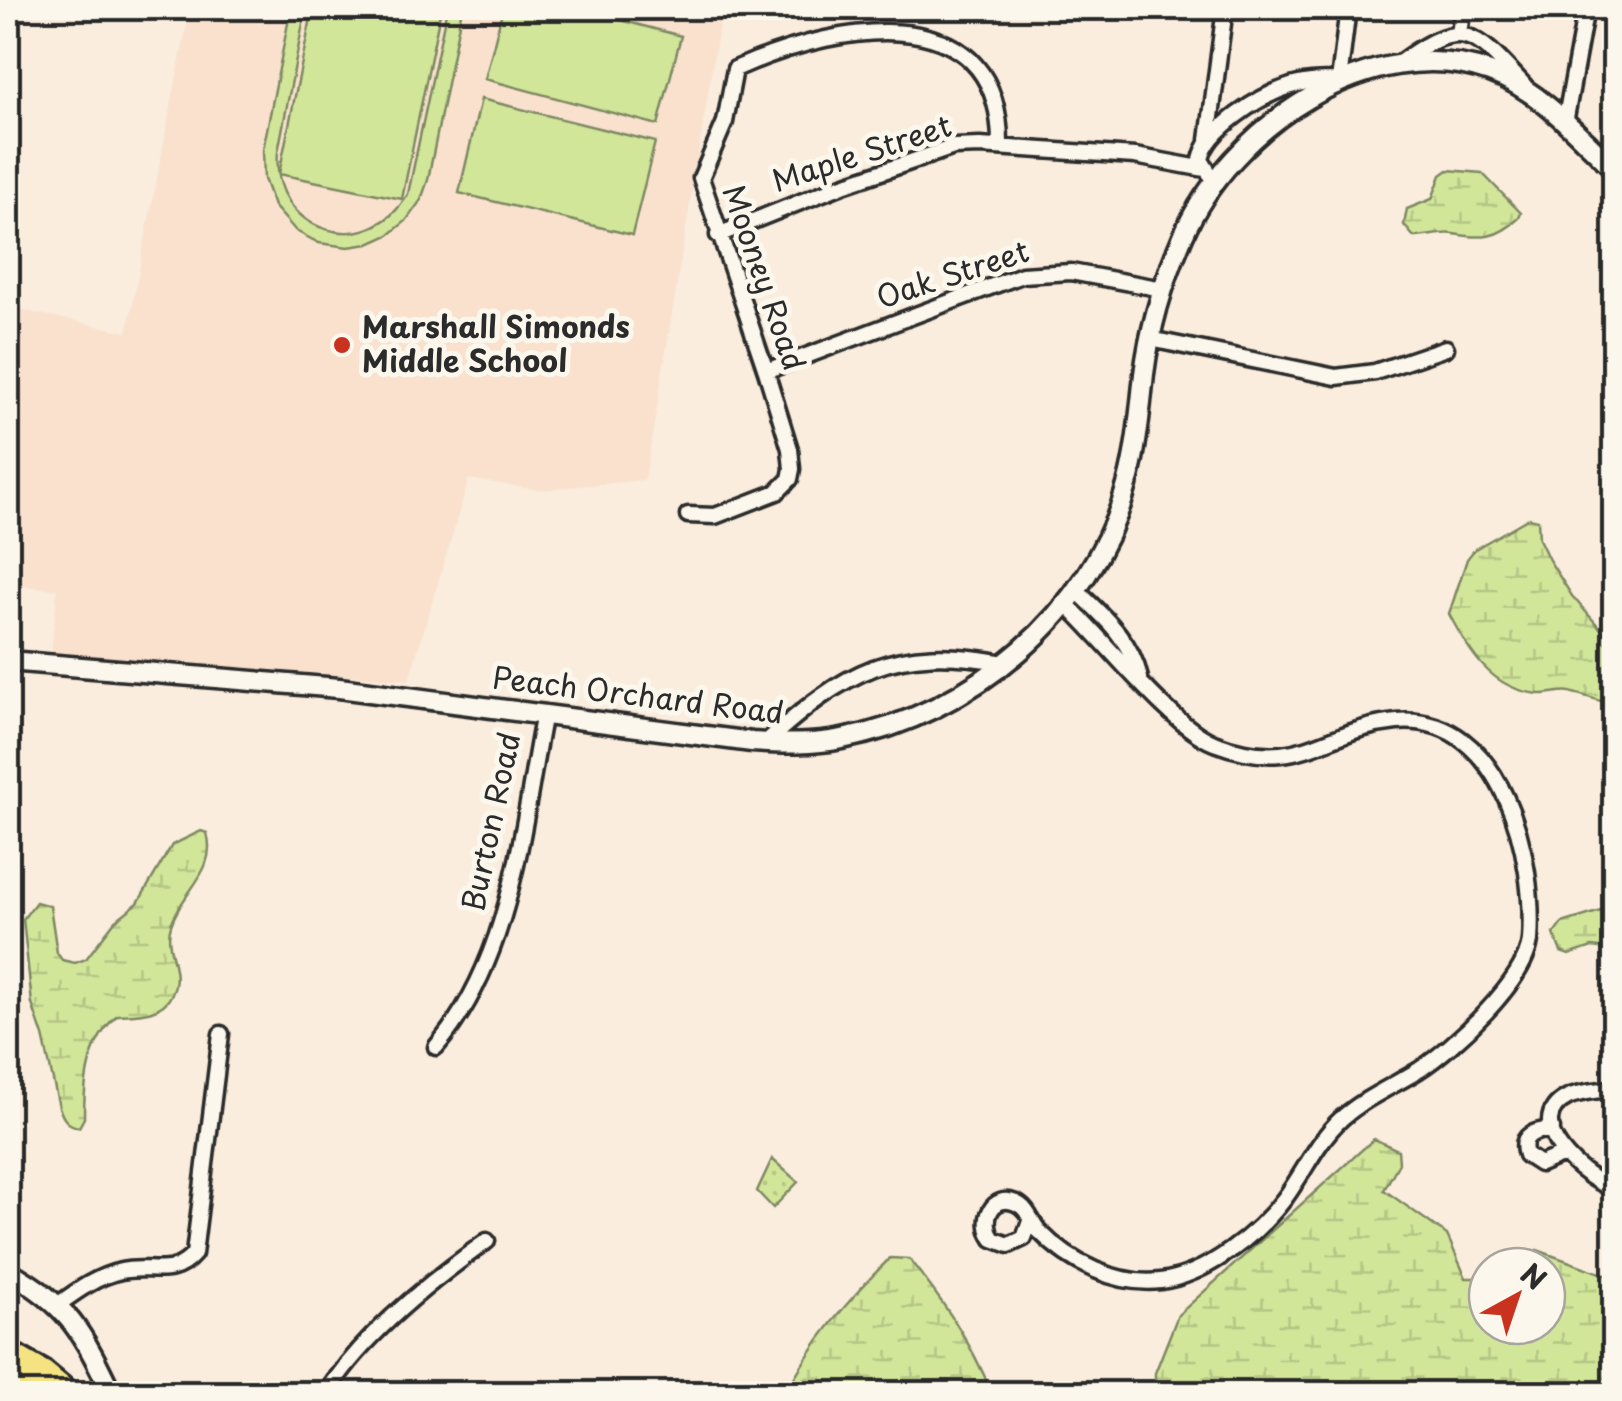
<svg xmlns="http://www.w3.org/2000/svg" width="1622" height="1401" font-family="'Playpen Sans',sans-serif">
<style>
.built{fill:#f9e1ce}
.green{fill:url(#green-dots);stroke:#7e8862;stroke-width:2.5}
.wetland{fill:url(#wetland-marsh);stroke:#7e8862;stroke-width:2.5}
.pitch{fill:#d2e69a;stroke:#7e8862;stroke-width:2.5}
.lines{fill:none;stroke-linecap:round;stroke-linejoin:round}
.minor-casing{stroke:#2b2b2b;stroke-width:21}
.tertiary-casing{stroke:#2b2b2b;stroke-width:25}
.motorway-casing{stroke:#2b2b2b;stroke-width:32}
.minor{stroke:#fbf7ec;stroke-width:14}
.tertiary{stroke:#fbf7ec;stroke-width:18}
.motorway{stroke:#f5e382;stroke-width:25}
.poi-dot{fill:#c8321e;stroke:#fbf7ec;stroke-width:4}
.labels{text-anchor:middle;stroke-width:10;stroke-linejoin:round;paint-order:stroke}
.street-label{font-size:30px;fill:#2b2b2b;stroke:#fbf7ec}
.poi-label{font-size:30px;font-weight:bold;fill:#2b2b2b;stroke:#fbf7ec;text-anchor:start}
</style>
<defs>
<pattern id="green-dots" width="8" height="8" patternUnits="userSpaceOnUse" patternTransform="scale(2.5)"><rect width="8" height="8" fill="#d2e69a"/><path d="M2 2h.1M6 6h.1" fill="none" stroke="#b4c585" stroke-width="1.8" stroke-linecap="round"/></pattern>
<pattern id="wetland-marsh" width="20" height="14" patternUnits="userSpaceOnUse" patternTransform="scale(2.5)"><rect width="20" height="14" fill="#d2e69a"/><path d="M1 5h8M5 5V1M11 12h8M15 12V8" fill="none" stroke="#b4c585"/></pattern>
</defs>
<rect width="100%" height="100%" fill="#faedde"/>
<filter id="ink" filterUnits="userSpaceOnUse"><feTurbulence type="fractalNoise" baseFrequency=".01" numOctaves="2"/><feDisplacementMap in="SourceGraphic" scale="20" xChannelSelector="R" yChannelSelector="G"/><feConvolveMatrix kernelMatrix="1 2 1 2 8 2 1 2 1" color-interpolation-filters="sRGB"/></filter>
<g filter="url(#ink)">
<path class="built" d="M190,8H722L645,480L538,490L469,479L409,680L51,654L57,590L8,584V495L18,357V309L127,332Z"/>
<path class="green" d="M772,1159L798,1182L773,1208L757,1191Z"/>
<path class="wetland" d="M1448,170L1482,173L1521,213L1519,218C1497,239 1482,239 1454,234C1441,232 1427,237 1414,237L1404,225L1407,209L1432,199L1441,175Z
M1529,518L1538,520L1539,539L1549,560L1572,596L1614,644V706C1600,700 1584,696 1570,692C1561,690 1549,695 1539,694C1492,690 1469,652 1449,614L1467,559L1475,549Z
M201,831L207,833C218,871 182,891 171,925C163,948 184,971 172,994C162,1015 137,1014 117,1015C88,1043 84,1079 84,1118L79,1127C67,1125 63,1119 59,1107L43,1036L32,1004L23,919L36,902L50,906L57,953L62,960L75,963L86,959L115,921L138,903L172,845Z
M1614,907V950L1592,947L1569,955L1561,952L1554,934L1562,923Z
M1374,1139L1398,1150L1399,1163L1384,1190L1447,1235L1466,1278H1487V1326H1547V1266H1515L1537,1250L1614,1278V1393H1155V1373L1178,1315Z
M890,1258L909,1259C946,1305 969,1339 992,1393H786C812,1342 849,1299 890,1258Z"/>
<path class="pitch" d="M291,8H306L278,152C270,232 368,263 408,194L447,8H462L428,180L421,200L406,221L389,235L369,244L348,247L319,243L296,231L274,206L264,179L263,150Z
M313,8H441L402,199L279,174Z
M503,8H575L681,36L658,125L485,79Z
M481,99L655,142L632,235L459,193Z"/>
<g class="lines">
<g class="minor-casing">
<path id="minor" d="M1459,33L1463,8
M1398,64C1462,16 1474,31 1524,85
M1565,123L1586,8
M1208,140L1225,8
M1209,173L1201,160C1206,129 1262,95 1291,86C1306,81 1322,81 1339,81L1348,8
M718,235L843,185L954,147L980,146L1135,156L1205,169
M1150,339L1336,377L1375,372L1446,348
M766,371L1022,275L1071,272L1163,289
M688,515L715,516L777,492L790,479L792,469L790,449L766,371L701,178L725,122L735,69C850,18 1002,0 1000,147
M1076,590C1104,617 1131,639 1140,678
M765,743C845,671 894,642 1004,663
M436,1047C513,957 522,825 544,713
M1614,1088C1600,1091 1581,1091 1568,1097C1518,1122 1585,1181 1614,1188
M1552,1129C1535,1131 1519,1134 1526,1155L1540,1164L1564,1154
M1030,1221L1024,1238L1009,1245L993,1239C980,1221 992,1193 1016,1203C1028,1208 1031,1222 1039,1231C1070,1263 1116,1286 1161,1281C1207,1275 1258,1234 1285,1198C1305,1171 1317,1141 1342,1118C1365,1098 1393,1086 1419,1070C1453,1048 1526,981 1530,940C1536,859 1503,713 1397,722C1322,729 1301,776 1214,743C1171,726 1103,638 1066,604
M59,1304C78,1290 98,1276 121,1271C149,1264 172,1280 194,1254L221,1034
M326,1394C362,1335 432,1280 487,1241"/>
</g>
<g class="tertiary-casing">
<path id="tertiary" d="M8,661L339,688L752,742C782,744 812,745 842,739C970,715 1093,613 1127,485C1137,449 1140,411 1144,374C1150,326 1164,280 1183,236C1230,128 1371,30 1490,72C1540,90 1576,133 1614,169
M8,1271C68,1304 83,1333 112,1394"/>
</g>
<g class="motorway-casing">
<path id="motorway" d="M8,1354L43,1374L67,1394
M8,1384L34,1394"/>
</g>
<use href="#minor" class="minor"/>
<use href="#tertiary" class="tertiary"/>
<use href="#motorway" class="motorway"/>
</g>
</g>
<circle class="poi-dot" cx="342" cy="345" r="10"/>
<g class="labels">
<g class="street-label">
<text transform="translate(862 154) rotate(-18)" y="10">Maple Street</text>
<text transform="translate(953 275) rotate(-18)" y="10">Oak Street</text>
<text transform="translate(763 278) rotate(71)" y="10">Mooney Road</text>
<text transform="translate(638 696) rotate(7)" y="10">Peach Orchard Road</text>
<text transform="translate(492 822) rotate(-78)" y="10">Burton Road</text>
</g>
<g class="poi-label">
<text x="362" y="338">Marshall Simonds<tspan x="362" dy="34">Middle School</tspan></text>
</g>
</g>
<rect width="1622" height="1401" fill="none" stroke="#fbf7ec" stroke-width="40"/>
<rect x="20" y="20" width="1582" height="1361" fill="none" stroke="#2b2b2b" stroke-width="4" filter="url(#ink)"/>
<g transform="translate(1517 1296) rotate(40)"><circle r="48" fill="#fbf7ec" stroke="#a8a59f" stroke-width="2.5"/>
<path d="M0-8L18 38L0 25L-18 38Z" fill="#c8321e"/>
<text y="-15" font-size="28" font-weight="bold" text-anchor="middle" fill="#2b2b2b">N</text>
</g>
</svg>
